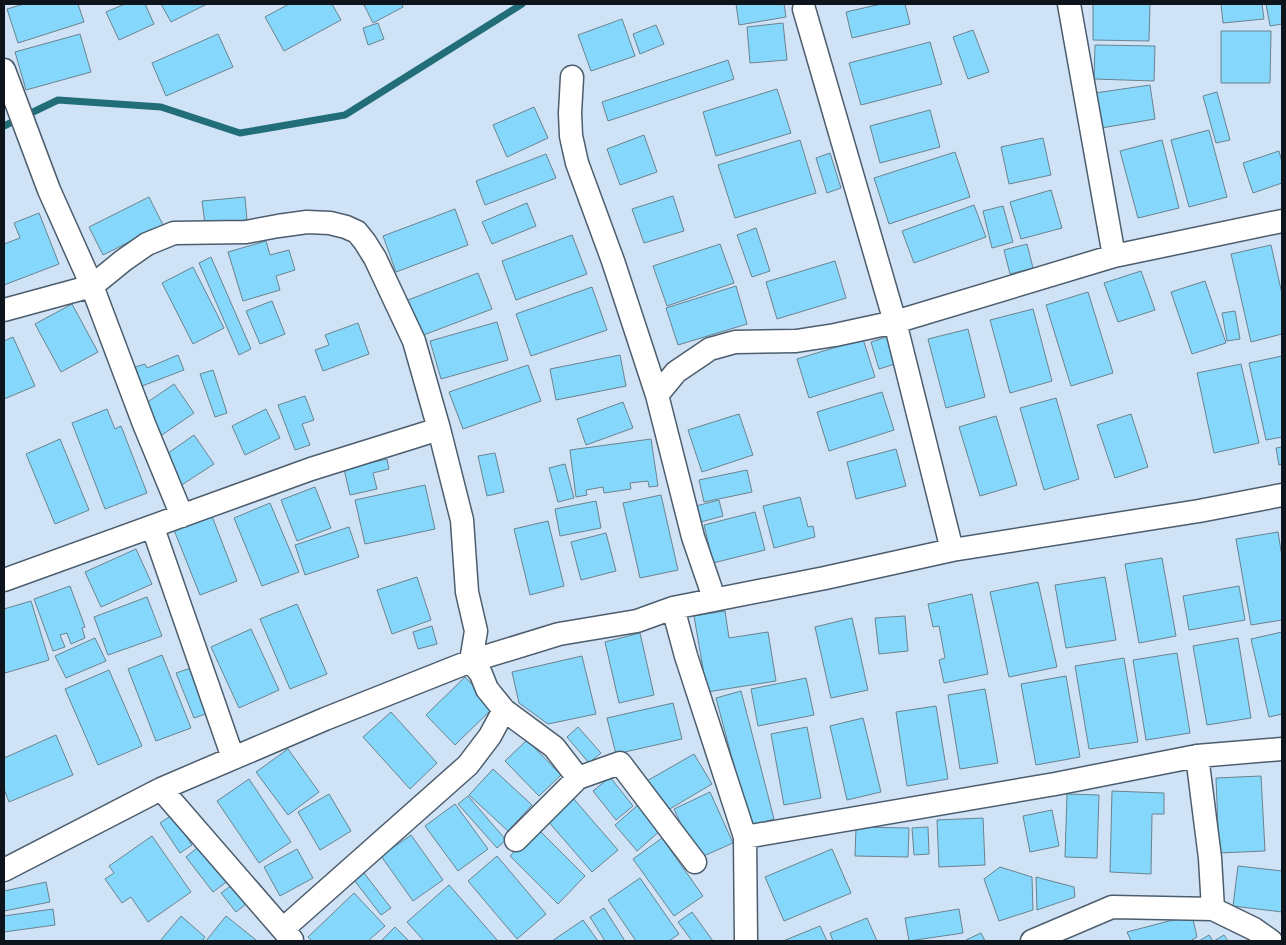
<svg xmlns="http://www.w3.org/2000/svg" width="1286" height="945" font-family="'Noto Sans',sans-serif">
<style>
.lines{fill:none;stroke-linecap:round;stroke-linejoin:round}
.stream{stroke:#216e79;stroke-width:7}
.building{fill:#85d8fc;stroke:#6a838f}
.street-casing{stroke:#4c5d6d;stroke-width:25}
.street{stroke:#fff;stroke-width:22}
</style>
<rect width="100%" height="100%" fill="#cfe2f6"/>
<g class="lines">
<path class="stream" d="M4,126L58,100L161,107L240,133L345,115L522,4"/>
</g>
<path class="building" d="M24,4H78L84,22L18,43L7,9Z
M125,4H145L154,24L119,40L106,12Z
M161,4H207L171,22Z
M289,4H332L341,20L284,51L265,17Z
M367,4H402L403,7L373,23L364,5Z
M736,4H784L786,17L739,25Z
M881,4H905L910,24L852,38L846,12Z
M1093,4H1150L1149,41L1093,40Z
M1221,4H1262L1264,19L1223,23Z
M1266,4H1282V24L1270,26Z
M622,19L635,56L591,71L578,35Z
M378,23L384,39L368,45L363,28Z
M783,23L787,60L750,63L747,27Z
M656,25L664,44L640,54L633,34Z
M973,30L989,72L968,79L953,37Z
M1221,31H1271L1270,83H1221Z
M80,34L91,72L26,90L15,52Z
M218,34L233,67L166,96L152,63Z
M930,42L942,84L861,105L849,63Z
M1095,45L1155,46L1154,81L1094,79Z
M728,60L734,79L608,121L602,102Z
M1150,85L1155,119L1101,128L1095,93Z
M777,89L791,133L716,156L703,112Z
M1217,92L1230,140L1216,143L1203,96Z
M534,107L548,138L507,157L493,125Z
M930,110L940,147L880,163L870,126Z
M1209,130L1227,197L1189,207L1171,140Z
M644,135L657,172L620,185L607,149Z
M1043,138L1051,175L1009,184L1001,147Z
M800,140L816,193L735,218L718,165Z
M1162,140L1179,208L1138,218L1120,151Z
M1279,151L1282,162V183L1253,193L1243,163Z
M955,152L970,197L889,224L874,178Z
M830,153L841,188L827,193L816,158Z
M546,154L556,178L485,205L476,181Z
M1051,190L1062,228L1021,239L1010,202Z
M673,196L684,231L644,243L632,209Z
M149,197L163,225L103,255L89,227Z
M245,197L247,220L205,224L202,201Z
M527,203L536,226L492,244L482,222Z
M974,205L986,237L914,263L902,231Z
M1003,206L1013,242L992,248L983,211Z
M455,209L468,245L396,272L383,236Z
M39,213L59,264L4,285V244L20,238L14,223Z
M756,228L770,271L752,277L737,235Z
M572,235L587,274L516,300L502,261Z
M266,241L270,255L289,250L295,270L276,276L280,290L243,301L228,252Z
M720,244L734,283L667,306L653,266Z
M1027,244L1033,268L1010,274L1004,250Z
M1271,245L1282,294V334L1251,342L1231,254Z
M211,257L251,349L239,355L199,263Z
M835,261L846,298L777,319L766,282Z
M193,267L224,328L193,344L162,283Z
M1141,271L1155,310L1118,322L1104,283Z
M478,273L492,309L421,336L408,300Z
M1205,281L1226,343L1192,354L1171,292Z
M736,286L747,324L678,345L666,308Z
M592,287L607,330L531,356L516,314Z
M1088,292L1113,373L1071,386L1046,305Z
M272,301L285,334L260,344L246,311Z
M72,304L98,352L61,372L35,324Z
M1033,309L1052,381L1010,393L990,320Z
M1235,311L1240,339L1227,341L1222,313Z
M497,322L508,360L441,379L430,341Z
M358,323L369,354L323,371L315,350L329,345L325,335Z
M968,329L985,397L946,408L928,339Z
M13,337L35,386L4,399V341Z
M887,337L895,364L879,369L871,342Z
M863,339L875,377L809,398L797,359Z
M178,355L184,370L142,386L135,367L145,364L147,368Z
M620,355L626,386L556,400L550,369Z
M1282,356V437L1266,440L1249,363Z
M1241,364L1259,443L1214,453L1197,373Z
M528,365L541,401L463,429L449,392Z
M213,370L227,413L215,417L200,374Z
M174,384L194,413L159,437L139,408Z
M882,392L894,430L829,451L817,412Z
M305,396L314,420L302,424L310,445L295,450L278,405Z
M1056,398L1079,479L1044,490L1020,408Z
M623,402L633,428L586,445L577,419Z
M107,409L115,429L121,426L147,493L105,509L72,423Z
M266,409L280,438L245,455L232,426Z
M739,414L753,455L702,472L688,430Z
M1131,414L1148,467L1115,478L1097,425Z
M996,416L1017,485L980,496L959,427Z
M194,435L214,464L180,486L161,458Z
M60,439L89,510L55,524L26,454Z
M651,439L658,486L649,487L648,481L630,483L631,489L604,493L603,487L586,490L587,495L576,497L570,450Z
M1282,447V464L1279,465L1276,448Z
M896,449L906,486L856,499L847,462Z
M495,453L504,492L487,496L478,456Z
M387,459L389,469L373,473L377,489L350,495L344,469Z
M565,464L574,498L558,502L549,468Z
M747,470L752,492L704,502L699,480Z
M425,485L435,529L365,544L355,500Z
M315,487L331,528L297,541L281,500Z
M661,495L678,570L640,578L623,503Z
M800,497L808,527L813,526L815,537L774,548L763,506Z
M719,500L723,516L701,522L696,506Z
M596,501L601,528L560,536L555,509Z
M270,503L299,572L262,586L234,518Z
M210,511L237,581L200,595L172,525Z
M755,512L765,550L713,563L704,525Z
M548,521L564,586L530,595L514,529Z
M349,527L359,557L305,575L295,545Z
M1278,532L1282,557V620L1251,625L1236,539Z
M606,533L616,571L581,580L571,542Z
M136,549L152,584L101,607L85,572Z
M1162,558L1176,636L1139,643L1125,564Z
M417,577L431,620L392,634L377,590Z
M1105,577L1116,640L1066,648L1055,585Z
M1038,582L1057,667L1009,677L990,592Z
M70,586L85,627L82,628L85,638L71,644L67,633L60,635L65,647L53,651L34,599Z
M1239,586L1245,620L1189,630L1183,596Z
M972,594L988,674L944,683L939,660L945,658L939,626L933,627L928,604Z
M147,597L162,636L108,655L94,617Z
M31,601L49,660L5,673L4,668V609Z
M297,604L327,674L290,689L260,619Z
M725,611L729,638L768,632L776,681L707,692L694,616Z
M905,616L908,651L879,654L875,618Z
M852,618L868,690L831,698L815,627Z
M432,626L437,644L418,649L413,632Z
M251,629L279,690L239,708L211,647Z
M1282,632V714L1269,717L1251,639Z
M640,633L654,695L619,703L605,642Z
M95,638L106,661L66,678L55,656Z
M1238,638L1251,718L1207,725L1193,646Z
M1177,653L1190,733L1146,740L1133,660Z
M162,655L191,728L156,741L128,669Z
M582,656L596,714L548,724L519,703L512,672Z
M1124,658L1138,742L1089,749L1075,666Z
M197,666L214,711L194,718L176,673Z
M109,670L142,746L98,765L65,689Z
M1066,676L1080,757L1036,765L1021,684Z
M465,677L494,707L455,745L426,715Z
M806,678L814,715L758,726L751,689Z
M985,689L998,763L960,769L948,695Z
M741,691L774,819L750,826L716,698Z
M673,703L682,739L616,754L607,718Z
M936,706L948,779L907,786L896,712Z
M391,712L437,763L410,789L363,737Z
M863,718L881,792L847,800L830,726Z
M578,727L601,753L589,763L567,737Z
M807,727L821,798L784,805L771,734Z
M56,735L73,775L9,802L4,789V758Z
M527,740L561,775L539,796L505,761Z
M288,749L319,792L288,815L256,772Z
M694,754L712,784L663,813L645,782Z
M493,769L532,805L508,831L469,795Z
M1261,776L1265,851L1219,853L1216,778Z
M610,777L633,806L616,820L593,791Z
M249,779L291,842L259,863L217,801Z
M1112,791L1164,793V814H1152L1151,874L1110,872Z
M710,792L733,843L697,859L674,809Z
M329,794L351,831L320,850L298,812Z
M1067,794L1099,795L1097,858L1065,857Z
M468,796L506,840L497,848L458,804Z
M573,798L618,850L592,872L547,820Z
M455,804L488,849L458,871L425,826Z
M639,804L661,830L637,851L615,825Z
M1052,810L1059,846L1030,852L1023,816Z
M172,815L192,845L180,853L160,823Z
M983,818L985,865L939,867L937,820Z
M856,827L909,828L908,857L855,856Z
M928,827L929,854L914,855L912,828Z
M537,828L585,876L558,904L510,856Z
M411,835L443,880L413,901L381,856Z
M152,836L191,892L148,922L131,897L122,903L105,879L114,873L109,866Z
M662,838L703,896L674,916L633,859Z
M202,844L229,880L213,892L186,857Z
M297,849L313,878L280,896L264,867Z
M832,849L851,893L784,921L765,877Z
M497,856L546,914L517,939L468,881Z
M1238,866L1282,871V912L1233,906Z
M1000,867L1032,877L1033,910L999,921L984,879Z
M361,869L391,908L381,915L351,876Z
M1036,877L1074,887L1075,897L1037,910Z
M640,878L679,934L669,941H636L608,900Z
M46,882L50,902L4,911V891Z
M232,885L246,904L236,912L221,893Z
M449,885L498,941H424L407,922Z
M354,893L385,926L368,941H312L308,937Z
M604,908L625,941H605L590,917Z
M53,909L55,925L4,932V916Z
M959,909L963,933L909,941L905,918Z
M692,912L713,941H692L678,922Z
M1192,915L1197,937L1190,941H1131L1127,932Z
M181,916L205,937L202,941H160Z
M226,916L256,940L255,941H206Z
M867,918L877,941H833L830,933Z
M583,920L598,941H552Z
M820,926L827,941H783Z
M395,927L409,941H381Z
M981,933L985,941H966V940Z
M1209,935L1213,941H1199Z
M1224,935L1228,941H1214Z"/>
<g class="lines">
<g class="street-casing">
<path id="street" d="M1069,4L1114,256
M804,9L895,322L952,550
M4,70L49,190L92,286L144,424L182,516
M572,77L570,113L571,136L577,163L613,261L657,395L693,537L714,598
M4,310L92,286L124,260L147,244L174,233L246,232L278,226L307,222L330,223L346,227L357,232L365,242L375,258L414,341L439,429L462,520L467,592L476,631L471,661L481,674L487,689L504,710L554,747L578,778L620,763L695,862
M657,395L676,372L710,349L735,342L796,341L835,335L895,322L1114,256L1282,221
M153,528L233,758
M4,580L311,469L439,429
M673,608L825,578L952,550L1199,511L1282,495
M1197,756L1210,858L1213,909
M161,789L292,940
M745,837L1055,784L1197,756L1282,749
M516,840L578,778
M4,870L161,789L325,719L471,661L559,634L637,621L673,608L686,656L745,837L746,941
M283,929L468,765L490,736L504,710
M1032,941L1112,907L1213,909L1254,929L1271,941"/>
</g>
<use href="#street" class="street"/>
</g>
<rect width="1286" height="945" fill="none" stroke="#0e141b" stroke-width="10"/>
</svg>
